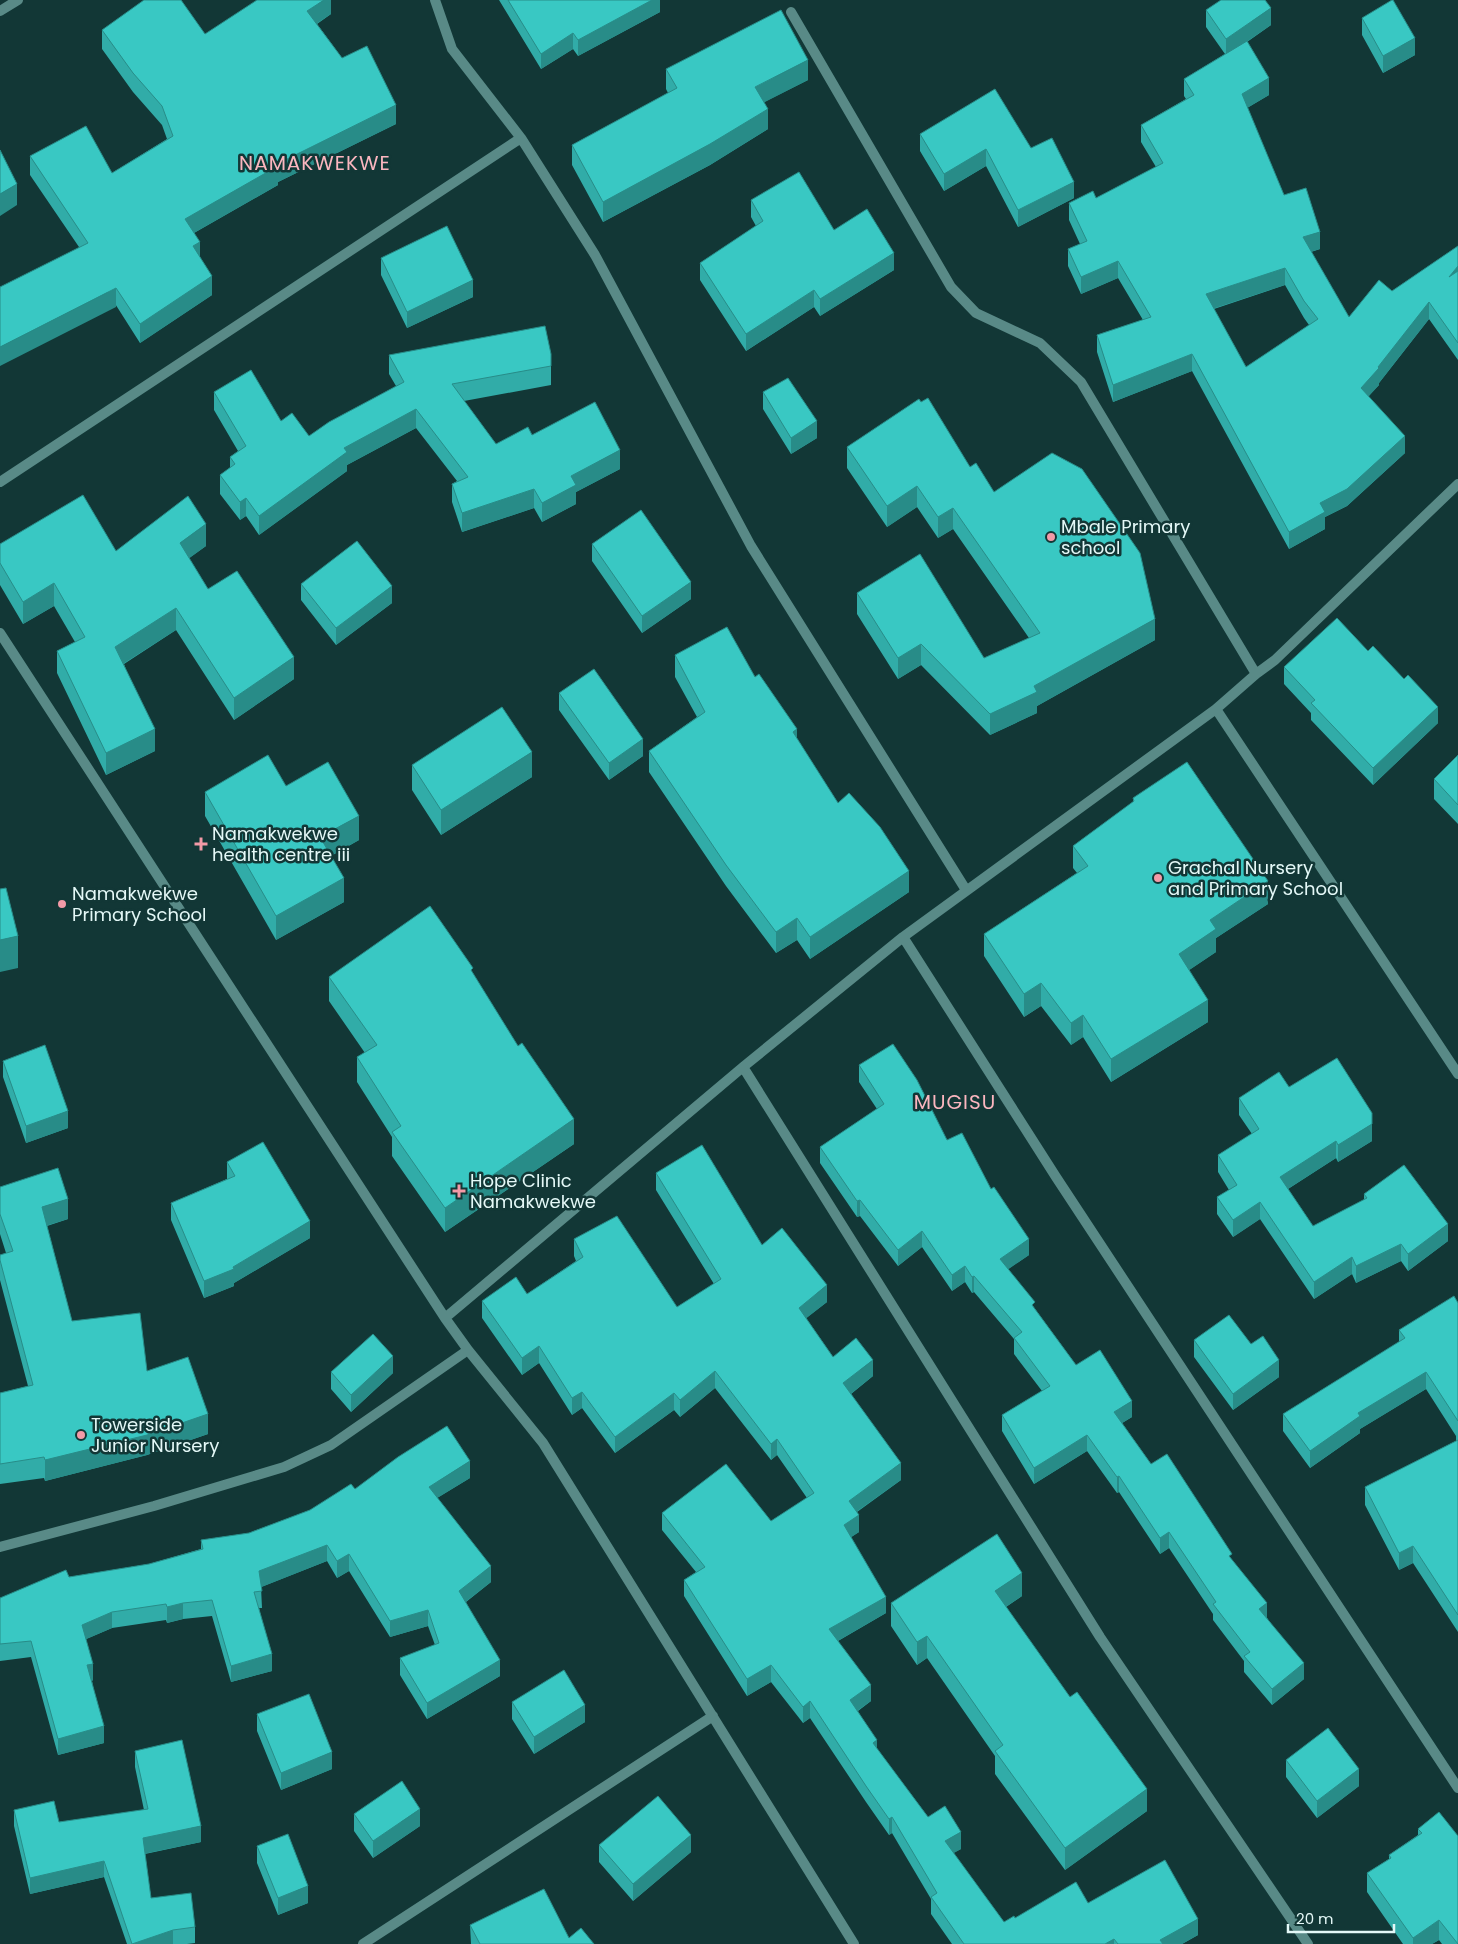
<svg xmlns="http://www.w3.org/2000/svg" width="1458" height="1944" font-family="Poppins,sans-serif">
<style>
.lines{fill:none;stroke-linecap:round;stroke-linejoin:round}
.street{stroke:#598a87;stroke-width:10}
.wall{fill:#31aca8;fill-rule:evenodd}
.shaded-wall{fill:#288c88}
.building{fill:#39c8c3;stroke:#288c88;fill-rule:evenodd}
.poi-dot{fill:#f39aa7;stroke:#123736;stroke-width:2}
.labels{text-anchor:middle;stroke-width:5;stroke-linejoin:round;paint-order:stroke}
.poi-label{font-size:18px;fill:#e4f8f7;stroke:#123736;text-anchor:start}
.quarter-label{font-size:20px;letter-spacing:1px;fill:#fbb6bf;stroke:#123736}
</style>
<rect width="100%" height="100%" fill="#123736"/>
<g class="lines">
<path class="street" d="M435,0L452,49L521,138L595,255L751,546L966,890
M0,11L18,0
M791,12L951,287L976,313L1040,343L1081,382L1256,674
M0,482L521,138
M0,633L445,1318L468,1350
M1216,709L1458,1074
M903,937L1056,1177L1458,1788
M743,1067L1100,1637L1308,1944
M445,1318L743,1067L903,937L1216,709L1256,674L1275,660L1458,484
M0,1547L154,1506L284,1467L331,1445L468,1350L543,1443L854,1944
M363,1944L713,1716"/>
</g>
<path class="wall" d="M331,0V14L317,24L342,58L396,124L278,182V185L194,233L200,257L212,295L140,343L79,247L30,175V156L112,173L167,139L162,125L133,92L102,49V30L205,34Z
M499,0H660V12L578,56L573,49L541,69Z
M1206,10L1271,25L1247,42L1269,95L1247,108L1284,195L1320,249L1311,252L1349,317L1392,291L1458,246V360L1429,319L1379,383V385L1368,396L1405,453L1347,506L1325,517V529L1289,549L1192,371L1113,402L1097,352V335L1143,320L1118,278L1081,294L1068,266V249L1080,244L1069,220V203L1096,198L1156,167L1141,142V125L1186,99L1184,96V79L1225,54L1206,27ZM1285,285L1304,318L1309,325L1246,367L1214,309Z
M1362,18L1415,55L1383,73L1362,35Z
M666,69L808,80L764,102L768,129L710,165L603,222L572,165V145L668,93L666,89Z
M920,134L1031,148L1074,198L1018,227L986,166L944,191L920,151Z
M751,200L834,230L894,270L820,316L814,307L746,351L700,280V263L756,226L751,217Z
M381,258L473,297L407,328L381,275Z
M551,354V385L464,401L496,444L532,435L620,469L576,492V504L542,522L534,508L462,532L452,502V484L457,481L416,428L347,465V471L259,535L246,516L240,520L220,494V475L230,468V457L238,451L214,410V392L281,421L309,436L396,386L389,374V355Z
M763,392L817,438L791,454L763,409Z
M921,402L970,467L994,492L1155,640L1037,706V713L990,735L921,665L898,679L857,614V593L984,658L1029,638L953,529L938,538L917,507L887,527L847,468V447Z
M0,544L116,551L206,546L189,558L208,589L294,679L234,720L176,630L124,664L155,751L106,775L57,673V651L75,642L54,606L23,624L0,585Z
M592,544L691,599L642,633L592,561Z
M301,584L392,603L336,645L301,600Z
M675,655L755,677L797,739L838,803L909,892L810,959L797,940L776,953L726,886L649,772V751L697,717L675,677Z
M1284,667L1438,723L1373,785L1311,720V713L1284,684Z
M559,693L643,756L609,780L559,710Z
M1458,755V824L1434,799V779Z
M412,765L532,777L441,835L412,790Z
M286,786L359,840L331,856L344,902L276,940L205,816V792Z
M1133,798L1268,904L1216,938V952L1189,970L1208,1022L1111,1082L1083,1037L1071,1045L1041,1006L1024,1017L984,956V934L1077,873L1073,868V846L1133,802Z
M473,974L574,1144L445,1232L392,1156V1137L357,1082V1057L365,1053L329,1001V977Z
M3,1061L68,1128L26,1143L3,1077Z
M859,1065L947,1140L991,1189L1029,1255L1008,1269L1035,1309L1076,1365L1132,1417L1122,1423L1151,1464L1232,1560L1304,1679L1272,1705L1244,1672V1661L1213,1620V1614L1169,1548L1160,1554L1119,1492L1117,1493L1087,1451L1034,1484L1002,1431V1415L1042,1391L1014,1354V1339L974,1292L972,1293L965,1282L952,1291L922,1247L898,1266L860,1216L857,1217L820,1163V1147L877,1109L859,1082Z
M1289,1087L1372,1141L1338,1162L1336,1158L1288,1189L1313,1226L1364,1200V1194L1448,1241L1408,1271L1401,1261L1356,1283L1352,1274L1314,1299L1260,1219L1233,1237L1217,1214V1197L1229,1190L1218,1172V1155L1252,1134L1239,1115V1098Z
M227,1162L310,1238L234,1283V1286L204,1298L171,1220V1203L227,1179Z
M656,1173L762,1245L827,1302L806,1318L833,1357L873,1376L851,1394L901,1480L857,1512L859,1532L851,1537L886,1613L838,1641L871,1701L858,1711L877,1749L928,1817L961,1849L953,1853L1004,1922L1015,1918L1088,1903L1198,1935L1182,1944H952L931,1914V1899L892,1833L889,1835L866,1802L810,1718L803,1723L771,1682L747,1696L684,1596V1580L696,1572L662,1530V1513L771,1521L807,1498L777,1455L771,1460L715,1388L680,1417L674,1410L615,1453L582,1408L572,1415L539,1363L522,1375L482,1318V1301L527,1294L576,1261L574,1256V1239L677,1307L714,1284L656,1190Z
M0,1187L68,1219L47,1226L72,1321L147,1371L208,1434L147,1455L45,1481L44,1478L0,1484V1393L28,1386L0,1280V1255L6,1253L0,1234Z
M1458,1303V1632L1413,1563L1399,1570L1365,1505V1487L1456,1441V1436L1426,1389L1360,1429V1433L1310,1468L1283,1431V1414L1399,1342V1330Z
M1194,1340L1251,1344L1279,1377L1233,1410L1194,1357Z
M331,1372L393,1373L351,1412L331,1389Z
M470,1478L437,1498L491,1582L466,1602L500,1676L427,1719L400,1675V1658L435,1645L428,1626L390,1637L349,1571L337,1578L327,1561L261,1587L262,1608H259L272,1671L231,1682L212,1616L183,1619L167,1623L166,1620L112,1628L86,1639L93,1680L92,1681L104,1743L58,1755L31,1657L0,1661V1598L69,1577L149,1564L201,1549V1540L249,1533L310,1510L355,1489Z
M1022,1596L1006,1607L1147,1811L1065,1870L995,1774V1756L927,1658L917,1665L891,1626V1603Z
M512,1702L585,1722L534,1754L512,1719Z
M257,1714L332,1769L281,1790L257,1731Z
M135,1751L201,1842L145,1854L151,1898L195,1927V1943L187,1944H127L104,1877L30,1894L14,1826V1810L59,1822L144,1810L135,1767Z
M1286,1760L1359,1786L1317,1818L1286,1777Z
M1439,1812L1458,1944H1442L1439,1940L1432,1944H1403L1367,1892V1873L1389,1859V1855L1418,1835V1829Z
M354,1814L420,1826L373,1858L354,1831Z
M599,1845L691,1852L633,1901L599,1862Z
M257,1846L308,1903L278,1915L257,1863Z
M470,1925L569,1938L594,1944H471Z"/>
<path class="shaded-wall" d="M324,0H331V14L307,30V11Z
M652,0H660V12L578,56V40Z
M1271,8V25L1226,56V39Z
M573,33V49L541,69V54Z
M1415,38V55L1383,73V56Z
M808,60V80L755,107V87Z
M1269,78V95L1242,111V94Z
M396,105V124L278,182V185L185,238V219L277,164Z
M768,109V129L710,165L603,222V202Z
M986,149V166L944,191V174Z
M1074,182V198L1018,227V210Z
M17,184V205L0,216V194Z
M1320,232V249L1303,254V237Z
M200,242V261L193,246Z
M894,253V270L820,316V299Z
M1118,261V278L1081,294V277Z
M1458,266V283L1449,277Z
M1285,268V285L1206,311V294Z
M212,276V295L140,343V324Z
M473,280V297L407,328V312Z
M116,288V307L0,366V347Z
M814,290V307L746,351V334Z
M1429,302V319L1379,383V385L1361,405V388Z
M1192,354V371L1113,402V385Z
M416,409V428L347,465V471L259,535V516L344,448Z
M817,421V438L791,454V438Z
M1405,436V453L1347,506L1325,517V529L1289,549V532L1320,503Z
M620,450V469L576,492V504L542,522V503L571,476Z
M917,486V507L887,527V506Z
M534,489V508L462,532V513Z
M246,498V516L240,520V502Z
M953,508V529L938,538V517Z
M206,524V546L180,565V543Z
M691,582V599L642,633V616Z
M54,583V606L23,624V602Z
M392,586V603L336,645V628Z
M176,608V630L115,669V647Z
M1155,619V640L1037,706V713L990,735V714L1034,686Z
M921,644V665L898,679V658Z
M294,657V679L234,720V698Z
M1438,707V723L1373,785V768Z
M155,729V751L106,775V753Z
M797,729V750L793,732Z
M643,739V756L609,780V763Z
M532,752V777L441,835V810Z
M359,816V840L320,862V837Z
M909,871V892L810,959V937Z
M344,878V902L276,940V916Z
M1268,881V904L1216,938V952L1179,977V954L1210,920Z
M797,918V940L776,953V932Z
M18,936V968L0,972V940Z
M1041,983V1006L1024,1017V994Z
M1208,1000V1022L1111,1082V1059Z
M1083,1015V1037L1071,1045V1023Z
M68,1111V1128L26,1143V1126Z
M574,1119V1144L445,1232V1208Z
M1372,1124V1141L1338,1162V1145Z
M1336,1141V1158L1280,1194V1177Z
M68,1199V1219L42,1227V1207Z
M860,1200V1216L857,1217V1201Z
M1260,1202V1219L1233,1237V1220Z
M310,1221V1238L234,1283V1286L204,1298V1281L233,1267Z
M1448,1224V1241L1408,1271V1254Z
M922,1231V1247L898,1266V1250Z
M1029,1239V1255L1000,1275V1259Z
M1401,1244V1261L1356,1283V1266Z
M1352,1257V1274L1314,1299V1282Z
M965,1266V1282L952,1291V1275Z
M974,1276V1292L972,1293V1277Z
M827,1285V1302L799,1324V1308Z
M539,1346V1363L522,1375V1358Z
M393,1356V1373L351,1412V1395Z
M873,1360V1376L843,1400V1383Z
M1279,1360V1377L1233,1410V1394Z
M715,1371V1388L680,1417V1400Z
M1426,1372V1389L1360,1429V1433L1310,1468V1451L1358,1413Z
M582,1392V1408L572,1415V1398Z
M674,1393V1410L615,1453V1437Z
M1132,1401V1417L1114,1428V1412Z
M208,1414V1434L147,1455L45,1481V1460Z
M1087,1435V1451L1034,1484V1468Z
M777,1439V1455L771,1460V1444Z
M470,1461V1478L429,1503V1487Z
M901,1463V1480L849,1517V1501Z
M1119,1476V1492L1117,1493V1477Z
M859,1515V1532L844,1542V1525Z
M1169,1532V1548L1160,1554V1538Z
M327,1545V1561L259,1588V1571Z
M1413,1546V1563L1399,1570V1553Z
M349,1554V1571L337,1578V1561Z
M491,1566V1582L459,1607V1591Z
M1022,1573V1596L995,1614V1591Z
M886,1597V1613L829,1646V1629Z
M183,1603V1619L167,1623V1607Z
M1267,1603V1619L1259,1609Z
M428,1610V1626L390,1637V1621Z
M112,1612V1628L82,1641V1625Z
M927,1636V1658L917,1665V1642Z
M272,1654V1671L231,1682V1666Z
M500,1660V1676L427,1719V1703Z
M1304,1663V1679L1272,1705V1689Z
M93,1664V1680L87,1682V1665Z
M771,1665V1682L747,1696V1679Z
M871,1685V1701L850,1716V1700Z
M810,1701V1718L803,1723V1707Z
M585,1705V1722L534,1754V1737Z
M104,1726V1743L58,1755V1739Z
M877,1740V1756L873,1743Z
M332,1752V1769L281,1790V1773Z
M1359,1769V1786L1317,1818V1801Z
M1147,1789V1811L1065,1870V1848Z
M420,1809V1826L373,1858V1841Z
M892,1817V1833L889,1835V1819Z
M201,1826V1842L143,1854V1838Z
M961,1832V1849L945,1858V1841Z
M691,1835V1852L633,1901V1884Z
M104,1861V1877L30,1894V1878Z
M308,1886V1903L278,1915V1898Z
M1198,1919V1935L1182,1944H1160V1940Z
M1439,1920V1940L1432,1944H1413V1938Z
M173,1930V1944H132Z
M1114,1939V1944H1105Z"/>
<path class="building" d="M144,0H181L205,34L257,0H324L307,11L342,58L367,46L396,105L277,164L278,166L185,219L200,242L193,246L212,276L140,324L116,288L0,347V287L88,243L30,156L86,126L112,173L173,136L162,106L133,73L102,30Z
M508,0H652L578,40L573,33L541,54Z
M1221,0H1265L1271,8L1226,39L1206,10Z
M1392,0H1393L1415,38L1383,56L1362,18Z
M781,10L808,60L755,87L768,109L710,144L603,202L572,145L677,88L666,69Z
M1247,41L1269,78L1242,94L1284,195L1306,188L1320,232L1303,237L1349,317L1379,280L1392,291L1458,246V266L1449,277L1458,271V343L1429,302L1378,367L1379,368L1361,388L1405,436L1347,489L1320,503L1325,512L1289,532L1192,354L1113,385L1097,335L1151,317L1118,261L1081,277L1068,249L1087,241L1069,203L1093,191L1096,198L1163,163L1141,125L1194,95L1184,79ZM1285,268L1304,301L1318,319L1246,367L1206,294Z
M995,89L1031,148L1052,138L1074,182L1018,210L986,149L944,174L920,134Z
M0,150L17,184L0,194Z
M799,172L834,230L867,209L894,253L820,299L814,290L746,334L700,263L763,221L751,200Z
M447,226L473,280L407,312L381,258Z
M545,326L551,354V366L452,384L496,444L528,427L532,435L595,402L620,450L571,476L576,485L542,503L534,489L462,513L452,484L468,477L416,409L344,448L347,452L259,516L246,498L240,502L220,475L235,464L230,457L246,446L214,392L251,370L281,421L292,413L309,436L329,422L404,382L389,355Z
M788,378L817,421L791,438L763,392Z
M928,398L970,467L976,463L994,492L1052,453L1082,469L1140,553L1155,619L1034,686L1037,692L990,714L921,644L898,658L857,593L920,554L984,658L1040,633L953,508L938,517L917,486L887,506L847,447L919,399L921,402Z
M83,495L116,551L188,496L206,524L180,543L208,589L237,571L294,657L234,698L176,608L115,647L155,729L106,753L57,651L85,637L54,583L23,602L0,563V544Z
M641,510L691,582L642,616L592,544Z
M357,541L392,586L336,628L301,584Z
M1337,618L1368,651L1373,646L1404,679L1408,675L1438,707L1373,768L1311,703L1315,700L1284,667Z
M727,627L755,677L759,674L797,729L793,732L838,803L849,793L880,827L909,871L810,937L797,918L776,932L726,865L649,751L705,712L675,655Z
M594,669L643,739L609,763L559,693Z
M502,707L532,752L441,810L412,765Z
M268,755L286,786L328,762L359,816L320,837L344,878L276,916L205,792Z
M1458,755V805L1434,779Z
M1187,762L1268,881L1210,920L1216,929L1179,954L1208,1000L1111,1059L1083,1015L1071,1023L1041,983L1024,994L984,934L1088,866L1073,846L1134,801L1133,798Z
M6,888L18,936L0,940V889Z
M430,906L473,968L471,970L518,1046L522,1043L574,1119L445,1208L392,1132L401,1126L357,1057L377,1045L329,977Z
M893,1044L917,1080L947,1140L962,1133L991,1189L994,1187L1029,1239L1000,1259L1035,1302L1032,1305L1076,1365L1100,1350L1132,1401L1114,1412L1151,1464L1167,1454L1232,1554L1229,1556L1267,1603L1259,1609L1304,1663L1272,1689L1244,1656L1250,1652L1213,1604L1216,1602L1169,1532L1160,1538L1119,1476L1117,1477L1087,1435L1034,1468L1002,1415L1050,1386L1014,1338L1022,1332L974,1276L972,1277L965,1266L952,1275L922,1231L898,1250L860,1200L857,1201L820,1147L884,1104L859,1065Z
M45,1045L68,1111L26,1126L3,1061Z
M1337,1058L1372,1113V1124L1338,1145L1336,1141L1280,1177L1313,1226L1367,1198L1364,1194L1404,1165L1448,1224L1408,1254L1401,1244L1356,1266L1352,1257L1314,1282L1260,1202L1233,1220L1217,1197L1237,1185L1218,1155L1259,1129L1239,1098L1279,1072L1289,1087Z
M263,1142L310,1221L233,1267L234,1269L204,1281L171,1203L235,1176L227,1162Z
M702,1145L762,1245L782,1228L827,1285L799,1308L833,1357L856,1338L873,1360L843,1383L901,1463L849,1501L859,1515L844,1525L886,1597L829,1629L871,1685L850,1700L877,1740L873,1743L928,1817L945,1806L961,1832L945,1841L1004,1922L1014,1916L1015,1918L1076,1882L1088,1903L1165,1860L1198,1919L1160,1940L1163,1944H1118L1114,1939L1105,1944H964L931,1897L937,1893L892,1817L889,1819L866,1786L810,1701L803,1707L771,1665L747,1679L684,1580L705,1567L662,1513L726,1464L771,1521L814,1493L777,1439L771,1444L715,1371L680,1400L674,1393L615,1437L582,1392L572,1398L539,1346L522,1358L482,1301L516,1277L527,1294L583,1257L574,1239L617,1216L677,1307L721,1279L656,1173Z
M58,1168L68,1199L42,1207L72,1321L140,1313L147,1371L188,1357L208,1414L147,1435L45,1460L44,1457L0,1464V1393L33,1385L0,1260V1255L13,1251L0,1214V1187Z
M1454,1296L1458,1303V1421L1426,1372L1358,1413L1360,1416L1310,1451L1283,1414L1405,1338L1399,1330Z
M1229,1315L1251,1344L1263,1336L1279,1360L1233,1394L1194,1340Z
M373,1334L393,1356L351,1395L331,1372Z
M447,1426L470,1461L429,1487L491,1566L459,1591L500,1660L427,1703L400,1658L439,1643L428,1610L390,1621L349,1554L337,1561L327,1545L259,1571L262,1591L254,1592L272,1654L231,1666L212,1600L183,1603L167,1607L166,1604L112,1612L82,1625L93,1664L87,1665L104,1726L58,1739L31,1641L0,1644V1598L66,1570L69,1577L149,1564L203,1549L201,1540L249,1533L310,1510L351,1484L355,1489L398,1457Z
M1458,1440V1615L1413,1546L1399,1553L1365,1487Z
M997,1534L1022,1573L995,1591L1070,1697L1077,1692L1147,1789L1065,1848L995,1751L1003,1745L927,1636L917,1642L891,1603Z
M564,1670L585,1705L534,1737L512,1702Z
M309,1694L332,1752L281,1773L257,1714Z
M1328,1728L1359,1769L1317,1801L1286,1760Z
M182,1740L201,1826L143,1838L151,1898L191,1893L195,1927L173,1930L132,1944L104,1861L30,1878L14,1810L54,1801L59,1822L148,1809L135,1751Z
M402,1781L420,1809L373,1841L354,1814Z
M658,1796L691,1835L633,1884L599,1845Z
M1439,1812L1458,1836V1944L1439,1920L1413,1938L1367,1873L1391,1858L1389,1855L1422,1833L1418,1829Z
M288,1834L308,1886L278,1898L257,1846Z
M544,1889L569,1938L581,1928L594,1944H480L470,1925Z"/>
<g class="poi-dot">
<circle cx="1051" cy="537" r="5"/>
<path d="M198.5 836.5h5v5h5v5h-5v5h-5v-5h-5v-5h5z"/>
<circle cx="1158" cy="878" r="5"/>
<circle cx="62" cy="904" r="5"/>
<path d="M456.5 1183.5h5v5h5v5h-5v5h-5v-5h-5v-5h5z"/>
<circle cx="81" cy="1435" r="5"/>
</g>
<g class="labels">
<g class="poi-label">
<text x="1061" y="533">Mbale Primary<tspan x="1061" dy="21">school</tspan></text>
<text x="212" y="840">Namakwekwe<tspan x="212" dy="21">health centre iii</tspan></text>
<text x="1168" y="874">Grachal Nursery<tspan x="1168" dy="21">and Primary School</tspan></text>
<text x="72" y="900">Namakwekwe<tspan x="72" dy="21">Primary School</tspan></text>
<text x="470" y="1187">Hope Clinic<tspan x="470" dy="21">Namakwekwe</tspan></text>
<text x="91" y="1431">Towerside<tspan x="91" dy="21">Junior Nursery</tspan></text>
</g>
<g class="quarter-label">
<text x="315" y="170">NAMAKWEKWE</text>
<text x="955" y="1109">MUGISU</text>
</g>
</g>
<path d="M1288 1924v8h106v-8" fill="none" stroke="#e4f8f7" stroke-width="2.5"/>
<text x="1296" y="1924" font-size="15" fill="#e4f8f7" stroke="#123736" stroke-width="4" paint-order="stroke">20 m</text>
</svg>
